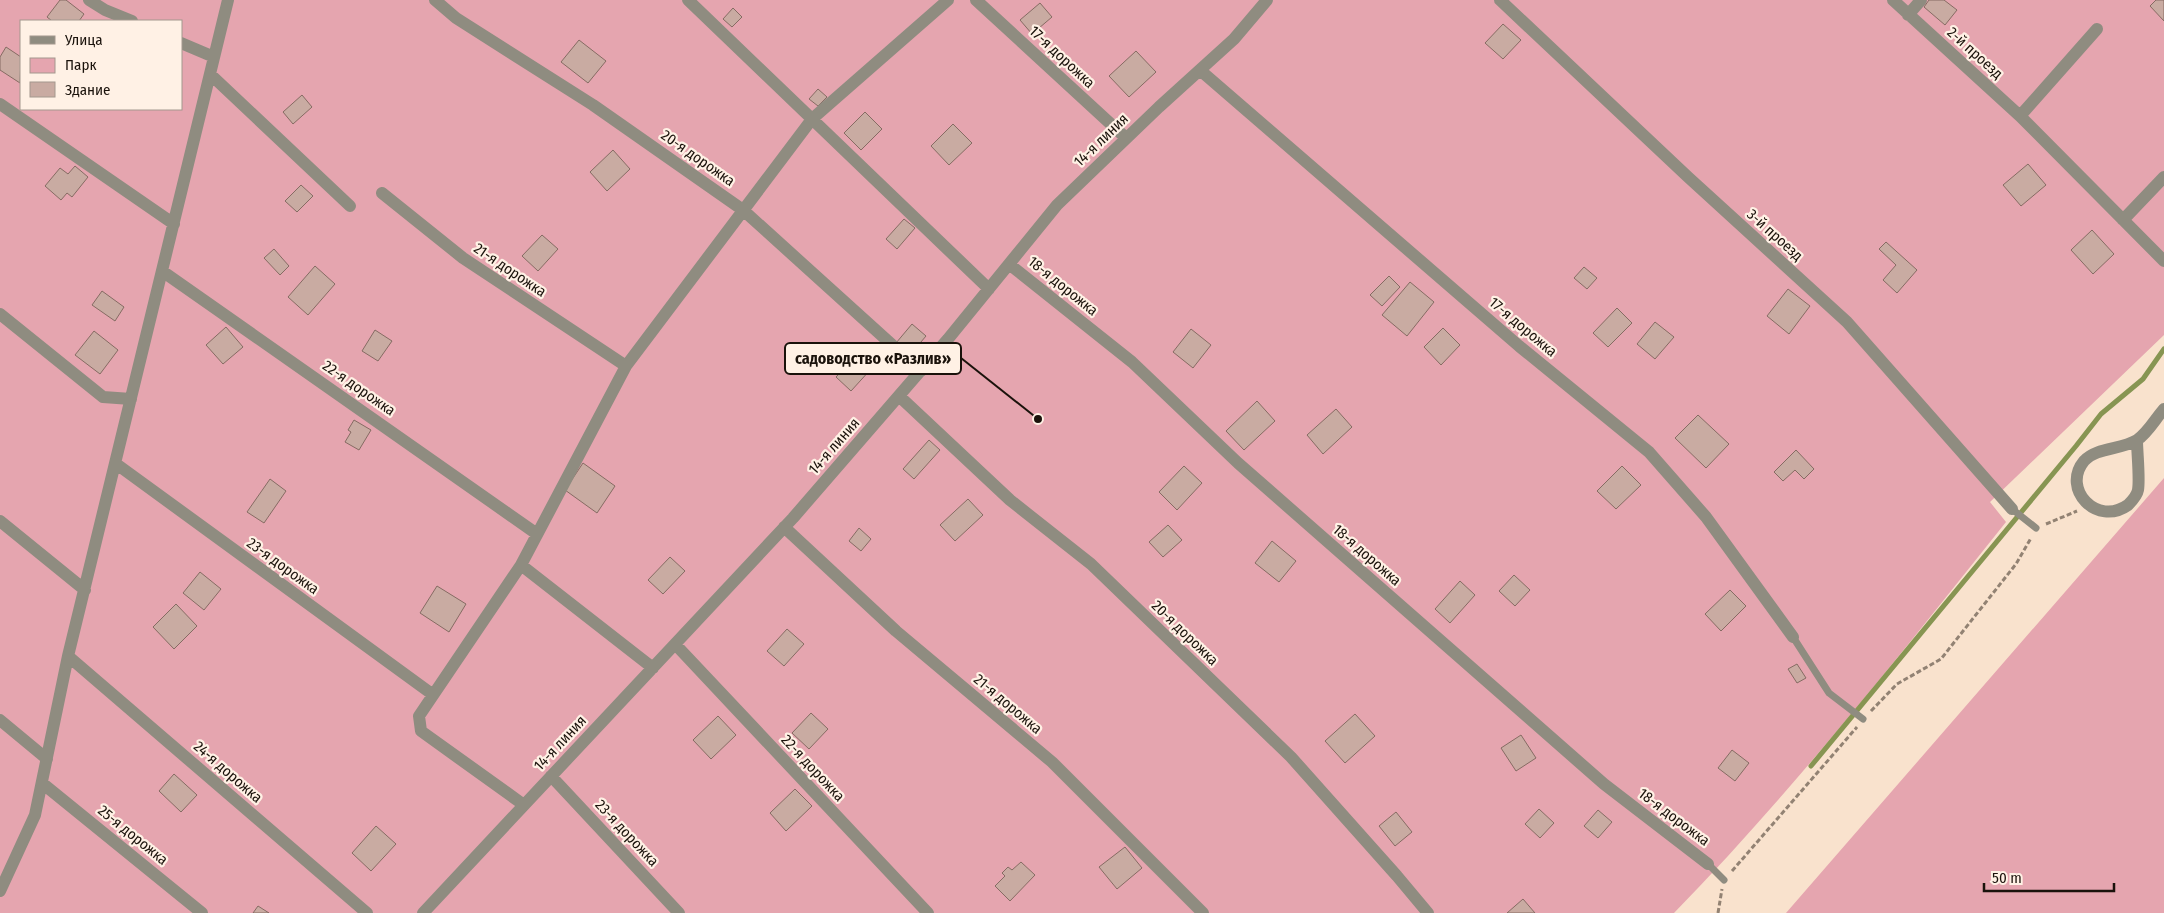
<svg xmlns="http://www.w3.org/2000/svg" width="2164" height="913" font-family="'Fira Sans Condensed',sans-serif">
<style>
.green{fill:#e5a5af;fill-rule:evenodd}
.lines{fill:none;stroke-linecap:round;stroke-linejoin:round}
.stream{stroke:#879552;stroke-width:5}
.building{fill:#c9aba2;stroke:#866b63}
.path{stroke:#928273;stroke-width:3;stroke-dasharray:5 2.5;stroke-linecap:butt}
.lane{stroke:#8f8c80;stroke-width:7}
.street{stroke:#8f8c80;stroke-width:12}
.labels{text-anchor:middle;stroke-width:4.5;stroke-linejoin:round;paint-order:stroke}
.street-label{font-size:15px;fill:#1a120b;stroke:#fff1e5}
.leader{fill:none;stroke:#1a120b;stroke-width:2}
.callout-dot{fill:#1a120b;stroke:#fff1e5;stroke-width:2}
.callout{fill:#fff1e5;stroke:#1a120b;stroke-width:2}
.callout-label{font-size:16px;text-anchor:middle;font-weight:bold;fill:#1a120b}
</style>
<rect width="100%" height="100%" fill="#f9e2cd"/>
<path class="green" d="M0,0H2164V335L1990,502L2006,522C1899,656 1793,791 1674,913H0ZM21,21H181V109H21Z
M2164,478V913H1786Z"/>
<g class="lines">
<path class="stream" d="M1811,766L2076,446L2101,414L2143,379L2164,349"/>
</g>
<path class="building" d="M60,0H66L84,14L79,21H52L47,17Z
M1929,0H1944L1957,10L1945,25L1924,7Z
M2156,0H2164V21L2150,6Z
M1040,3L1052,17L1032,34L1020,20Z
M733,8L742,17L732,27L723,19Z
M1503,24L1521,40L1503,59L1485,43Z
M579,40L606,61L588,83L561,62Z
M6,47L21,57L20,83L0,70V57Z
M1136,51L1156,72L1129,97L1109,76Z
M818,89L827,97L818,106L809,99Z
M302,95L312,107L293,124L283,112Z
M865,112L882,129L861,150L844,133Z
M953,124L972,143L949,165L931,146Z
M613,150L630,169L607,191L590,172Z
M2028,164L2046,185L2021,206L2003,185Z
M75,166L88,177L72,197L67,193L61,200L45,186L60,168L68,174Z
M301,185L313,196L297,212L285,201Z
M904,219L915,228L897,249L886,239Z
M2092,230L2114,254L2093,274L2071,250Z
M542,235L558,249L538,271L522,256Z
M1886,242L1917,270L1897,293L1883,280L1896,265L1879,249Z
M274,249L289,266L280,275L264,258Z
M315,266L335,284L308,315L288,297Z
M1584,267L1597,278L1587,289L1574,278Z
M1389,276L1400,287L1382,306L1370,295Z
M1410,282L1434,302L1407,336L1382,315Z
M1788,289L1810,306L1789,334L1767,316Z
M102,291L124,307L115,321L92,305Z
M1617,308L1632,323L1608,347L1593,333Z
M1655,322L1674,337L1655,359L1637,344Z
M912,324L926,336L910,355L896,343Z
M226,327L243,347L223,364L206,345Z
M1443,328L1460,345L1441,365L1424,347Z
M1191,329L1211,345L1193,368L1173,352Z
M375,330L392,341L378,361L362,351Z
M94,331L118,350L100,374L75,355Z
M856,356L871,369L851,391L836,377Z
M1257,401L1275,421L1244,450L1226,431Z
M1336,409L1352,427L1323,454L1307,435Z
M1698,415L1729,444L1706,468L1675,438Z
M354,420L371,430L359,450L345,442L351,432L348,430Z
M929,440L940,450L914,479L903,469Z
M1796,450L1814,469L1804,479L1795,470L1783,481L1774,472Z
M583,463L615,486L597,513L565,490Z
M1184,466L1202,483L1177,510L1159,492Z
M1622,466L1641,485L1616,509L1597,491Z
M270,479L286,491L264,523L247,512Z
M968,499L983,515L955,541L940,525Z
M1168,525L1182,540L1163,557L1149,542Z
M859,528L871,539L861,551L849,541Z
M1272,541L1296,561L1279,582L1255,563Z
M670,557L685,571L663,594L648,580Z
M200,572L221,589L204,610L183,593Z
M1514,575L1530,590L1515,606L1499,591Z
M1460,581L1475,595L1450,623L1435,609Z
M437,586L466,604L449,632L420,613Z
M1730,590L1746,606L1721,631L1705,614Z
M176,604L197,626L174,649L153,627Z
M787,629L804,644L784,666L767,651Z
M1797,664L1806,678L1797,683L1788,669Z
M811,713L828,729L809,749L792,733Z
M1355,714L1375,736L1345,763L1325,741Z
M718,716L736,735L711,759L693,740Z
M1521,735L1536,758L1516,771L1501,748Z
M1732,750L1749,763L1735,781L1718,768Z
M174,774L197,795L181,812L159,791Z
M795,789L812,806L786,831L770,813Z
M1539,809L1554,823L1540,838L1525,824Z
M1598,810L1612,822L1598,838L1584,826Z
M1396,812L1412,832L1395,846L1379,826Z
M376,826L396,844L371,871L352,853Z
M1125,847L1142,868L1117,889L1099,867Z
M1021,862L1035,875L1010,901L995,886L1005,876L1002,873L1008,867L1012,870Z
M1523,899L1535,913H1507Z
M258,906L269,913H253Z"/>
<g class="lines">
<path class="path" d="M2046,524L2077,511
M1871,711L1897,684L1941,659L2016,564L2031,538
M1732,871L1857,727
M1718,913L1722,889"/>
<path class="lane" d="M2012,509L2036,528
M1793,637L1829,693L1863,719
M1708,864L1724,880"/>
<path class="street" d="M89,0L105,10L132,21
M435,0L456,18L593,105L743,210L921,371
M688,0L989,289
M976,0L1126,138
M1500,0L1688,177L1847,322L2012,509
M1893,0L2020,116L2164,261
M1908,15L1921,0
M181,43L214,57
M1201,71L1519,346L1649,452L1706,517L1793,637
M210,74L350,206
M0,104L174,224
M2020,116L2097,29
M382,193L463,258L626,366
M2123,220L2164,177
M1009,264L1132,362L1238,463L1604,784L1708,864
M162,271L537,534
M0,314L103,397L131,399
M899,396L1010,500L1091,564L1291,757L1397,876L1428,913
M2137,440C2137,452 2140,479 2138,490C2137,496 2132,501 2128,505C2097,527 2061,489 2084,461C2097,447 2121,450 2137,440C2147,434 2156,418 2164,409
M115,463L432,694
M0,521L85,590
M784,527L896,631L1052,762L1203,913
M521,565L653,668
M675,644L928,913
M68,656L367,913
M0,720L47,759
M551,776L679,913
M42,783L202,913
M524,805L421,731L419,716L521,565L626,366L812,119L948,0
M0,891L35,815L68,656L228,0
M423,913L793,518L948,339L1057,205L1159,107L1234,39L1267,0"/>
</g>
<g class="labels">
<g class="street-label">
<text transform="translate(1975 53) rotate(42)" y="5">2-й проезд</text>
<text transform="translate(1062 57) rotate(43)" y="5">17-я дорожка</text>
<text transform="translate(1101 140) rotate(-44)" y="5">14-я линия</text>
<text transform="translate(698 158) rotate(35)" y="5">20-я дорожка</text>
<text transform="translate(1775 235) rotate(42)" y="5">3-й проезд</text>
<text transform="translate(510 270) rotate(34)" y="5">21-я дорожка</text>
<text transform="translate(1063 286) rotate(39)" y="5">18-я дорожка</text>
<text transform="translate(1523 327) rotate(40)" y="5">17-я дорожка</text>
<text transform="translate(359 388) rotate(35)" y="5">22-я дорожка</text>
<text transform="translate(834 446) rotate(-49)" y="5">14-я линия</text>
<text transform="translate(1367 555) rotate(41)" y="5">18-я дорожка</text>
<text transform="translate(283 566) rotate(36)" y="5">23-я дорожка</text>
<text transform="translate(1185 633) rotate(44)" y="5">20-я дорожка</text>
<text transform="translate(1008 704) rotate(40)" y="5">21-я дорожка</text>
<text transform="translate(560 743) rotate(-47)" y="5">14-я линия</text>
<text transform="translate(813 768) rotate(47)" y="5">22-я дорожка</text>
<text transform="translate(228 772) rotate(41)" y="5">24-я дорожка</text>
<text transform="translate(1674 817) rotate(37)" y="5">18-я дорожка</text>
<text transform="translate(627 833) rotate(47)" y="5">23-я дорожка</text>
<text transform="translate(133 835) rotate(39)" y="5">25-я дорожка</text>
</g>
</g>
<path class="leader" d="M1038 419L961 358"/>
<circle class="callout-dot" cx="1038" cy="419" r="5"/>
<rect class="callout" x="785" y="343" width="176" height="31" rx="5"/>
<g class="callout-label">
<text x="873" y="364">садоводство «Разлив»</text>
</g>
<rect x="20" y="20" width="162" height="90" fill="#fff1e5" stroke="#a3988e"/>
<rect x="30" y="36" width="25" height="8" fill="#8f8c80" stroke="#a3988e"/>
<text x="65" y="45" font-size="15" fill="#1a120b">Улица</text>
<rect x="30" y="58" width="25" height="15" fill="#e5a5af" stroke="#a3988e"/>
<text x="65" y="70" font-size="15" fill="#1a120b">Парк</text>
<rect x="30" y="82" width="25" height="15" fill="#c9aba2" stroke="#a3988e"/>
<text x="65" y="95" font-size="15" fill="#1a120b">Здание</text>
<path d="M1984 883v8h130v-8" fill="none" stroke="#1a120b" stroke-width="2.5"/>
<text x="1992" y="883" font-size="15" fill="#1a120b" stroke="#fff1e5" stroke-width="4" paint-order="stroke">50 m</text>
</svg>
